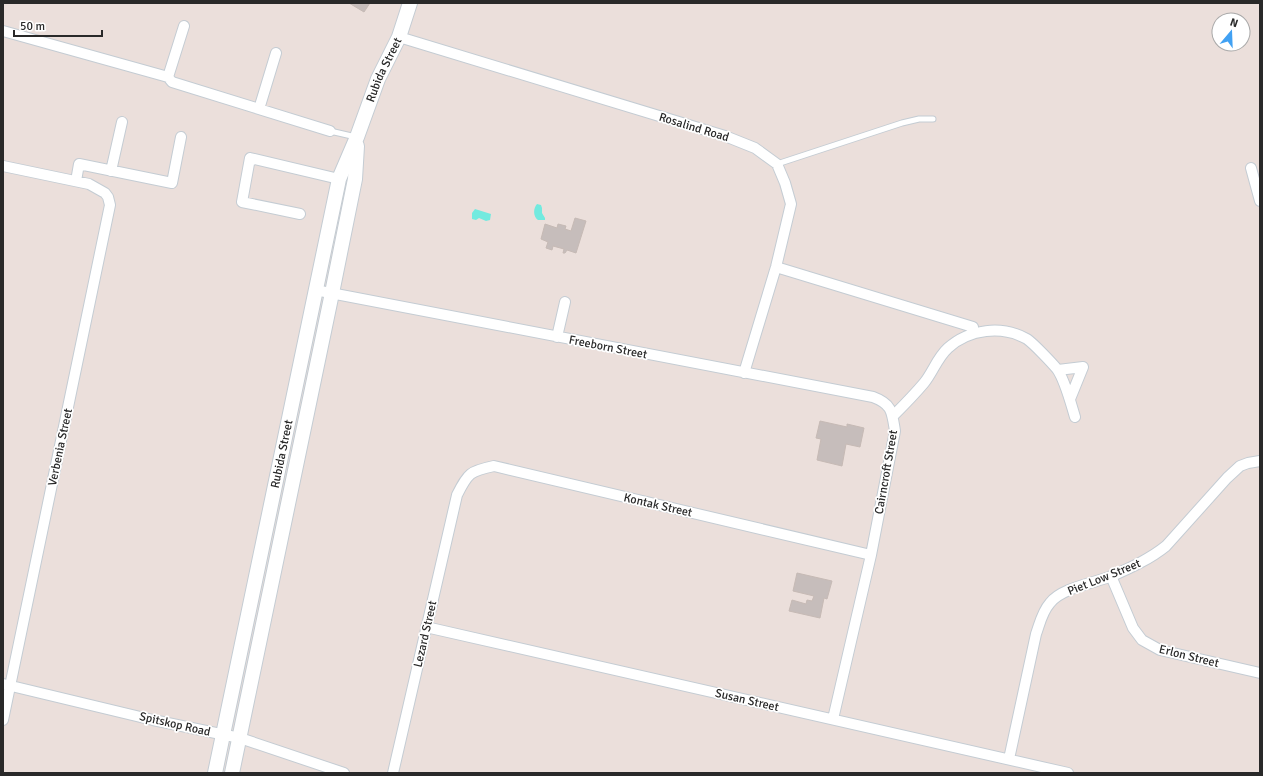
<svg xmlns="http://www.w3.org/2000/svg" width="1263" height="776" font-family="Signika,sans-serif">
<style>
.water{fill:#72eadf}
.building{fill:#c6bdbb;stroke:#c6bab5}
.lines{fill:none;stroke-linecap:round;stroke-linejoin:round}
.lane-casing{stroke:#c4ccd3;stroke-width:7}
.street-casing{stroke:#c4ccd3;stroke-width:12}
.secondary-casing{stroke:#c4ccd3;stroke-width:16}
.lane{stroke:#fff;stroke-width:5}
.street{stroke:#fff;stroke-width:10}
.secondary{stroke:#fff;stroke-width:14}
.labels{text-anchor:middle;stroke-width:3.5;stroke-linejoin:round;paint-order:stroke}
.street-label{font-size:12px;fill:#292929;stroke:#fff}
</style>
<rect width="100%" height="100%" fill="#ebdfdb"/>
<path class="water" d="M537,204L541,205L542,208V213L545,218V220H538C533,216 533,209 537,204Z
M475,209L491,214L490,220L486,221L479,218L476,220L472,219V213Z"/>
<path class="building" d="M349,3H370L364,12Z
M575,218L586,221L576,253L567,250L565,253H563L564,249L553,246L552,250L546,248L548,242L541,239L545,224L557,228L558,224L566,226L565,229L571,231Z
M820,421L847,427V424L864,428L860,447L846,444L842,466L817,460L821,439L816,438Z
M797,573L832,581L827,599L824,598L820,618L789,611L792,600L806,604L807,600L812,601L814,596L793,591Z"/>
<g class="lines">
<g class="lane-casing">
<path id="lane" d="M330,131L356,137
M777,164L902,123L919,119H933"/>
</g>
<g class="street-casing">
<path id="street" d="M184,26L168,77L172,82L330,131
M3,31L168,77
M399,37L725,136L755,148L777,164L785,183L791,204L776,267L744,373
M259,109L276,53
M3,166L89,184L105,193L108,197L110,205L3,720
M1251,168L1260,201
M111,171L122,122
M76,181L79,164L172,183L181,137
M300,214L242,202L250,158L339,179
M776,267L973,327
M315,290L873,397C892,404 892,412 895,431L871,555L833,719
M557,337L565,302
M1058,370L1083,367L1070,399
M893,416C903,406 914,395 924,383C933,372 937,358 948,348C969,329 1002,325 1027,339C1034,344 1051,362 1057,369C1065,380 1071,404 1075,417
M1111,576L1133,628L1142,640L1160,650L1260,673
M426,627L1068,773
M3,684L153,720L240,738L344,773
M1009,759L1036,634C1040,623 1042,612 1050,603C1061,588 1094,583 1112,576C1130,568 1150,559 1166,546L1227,478L1240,466L1248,463L1260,461
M393,773L457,495C468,473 470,471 494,466L871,555"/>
</g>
<g class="secondary-casing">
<g id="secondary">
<path id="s1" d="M215,773L339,179L357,137L378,79L399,37L410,3"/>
<path d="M232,773L332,293L355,179L357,146"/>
</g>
</g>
<use href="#lane" class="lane"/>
<use href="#street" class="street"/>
<use href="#secondary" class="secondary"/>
</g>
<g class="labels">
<g class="street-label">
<text dy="4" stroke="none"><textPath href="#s1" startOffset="725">Rubida Street</textPath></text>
<text transform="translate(694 127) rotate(17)" y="4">Rosalind Road</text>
<text transform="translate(608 347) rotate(11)" y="4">Freeborn Street</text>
<text transform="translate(60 447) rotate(-78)" y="4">Verbenia Street</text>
<text dy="4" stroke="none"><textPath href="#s1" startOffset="326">Rubida Street</textPath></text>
<text transform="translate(886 472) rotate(-80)" y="4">Cairncroft Street</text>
<text transform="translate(658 505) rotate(13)" y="4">Kontak Street</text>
<text transform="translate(1104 577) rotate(-22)" y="4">Piet Low Street</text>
<text transform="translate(425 634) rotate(-77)" y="4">Lezard Street</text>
<text transform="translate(1189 656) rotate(14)" y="4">Erlon Street</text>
<text transform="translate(747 700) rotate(13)" y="4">Susan Street</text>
<text transform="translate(175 724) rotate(13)" y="4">Spitskop Road</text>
</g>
</g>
<rect width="1263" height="776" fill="none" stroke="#292929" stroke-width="8"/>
<g transform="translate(1231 32) rotate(19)"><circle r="19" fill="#ffffff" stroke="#a9a9a9"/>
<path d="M0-3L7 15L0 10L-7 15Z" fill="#41a1f3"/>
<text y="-6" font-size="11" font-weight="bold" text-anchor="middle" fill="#292929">N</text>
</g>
<path d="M14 30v6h88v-6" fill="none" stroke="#292929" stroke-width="2"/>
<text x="20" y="30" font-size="12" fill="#292929" stroke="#ffffff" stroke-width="3" paint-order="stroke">50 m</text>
</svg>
